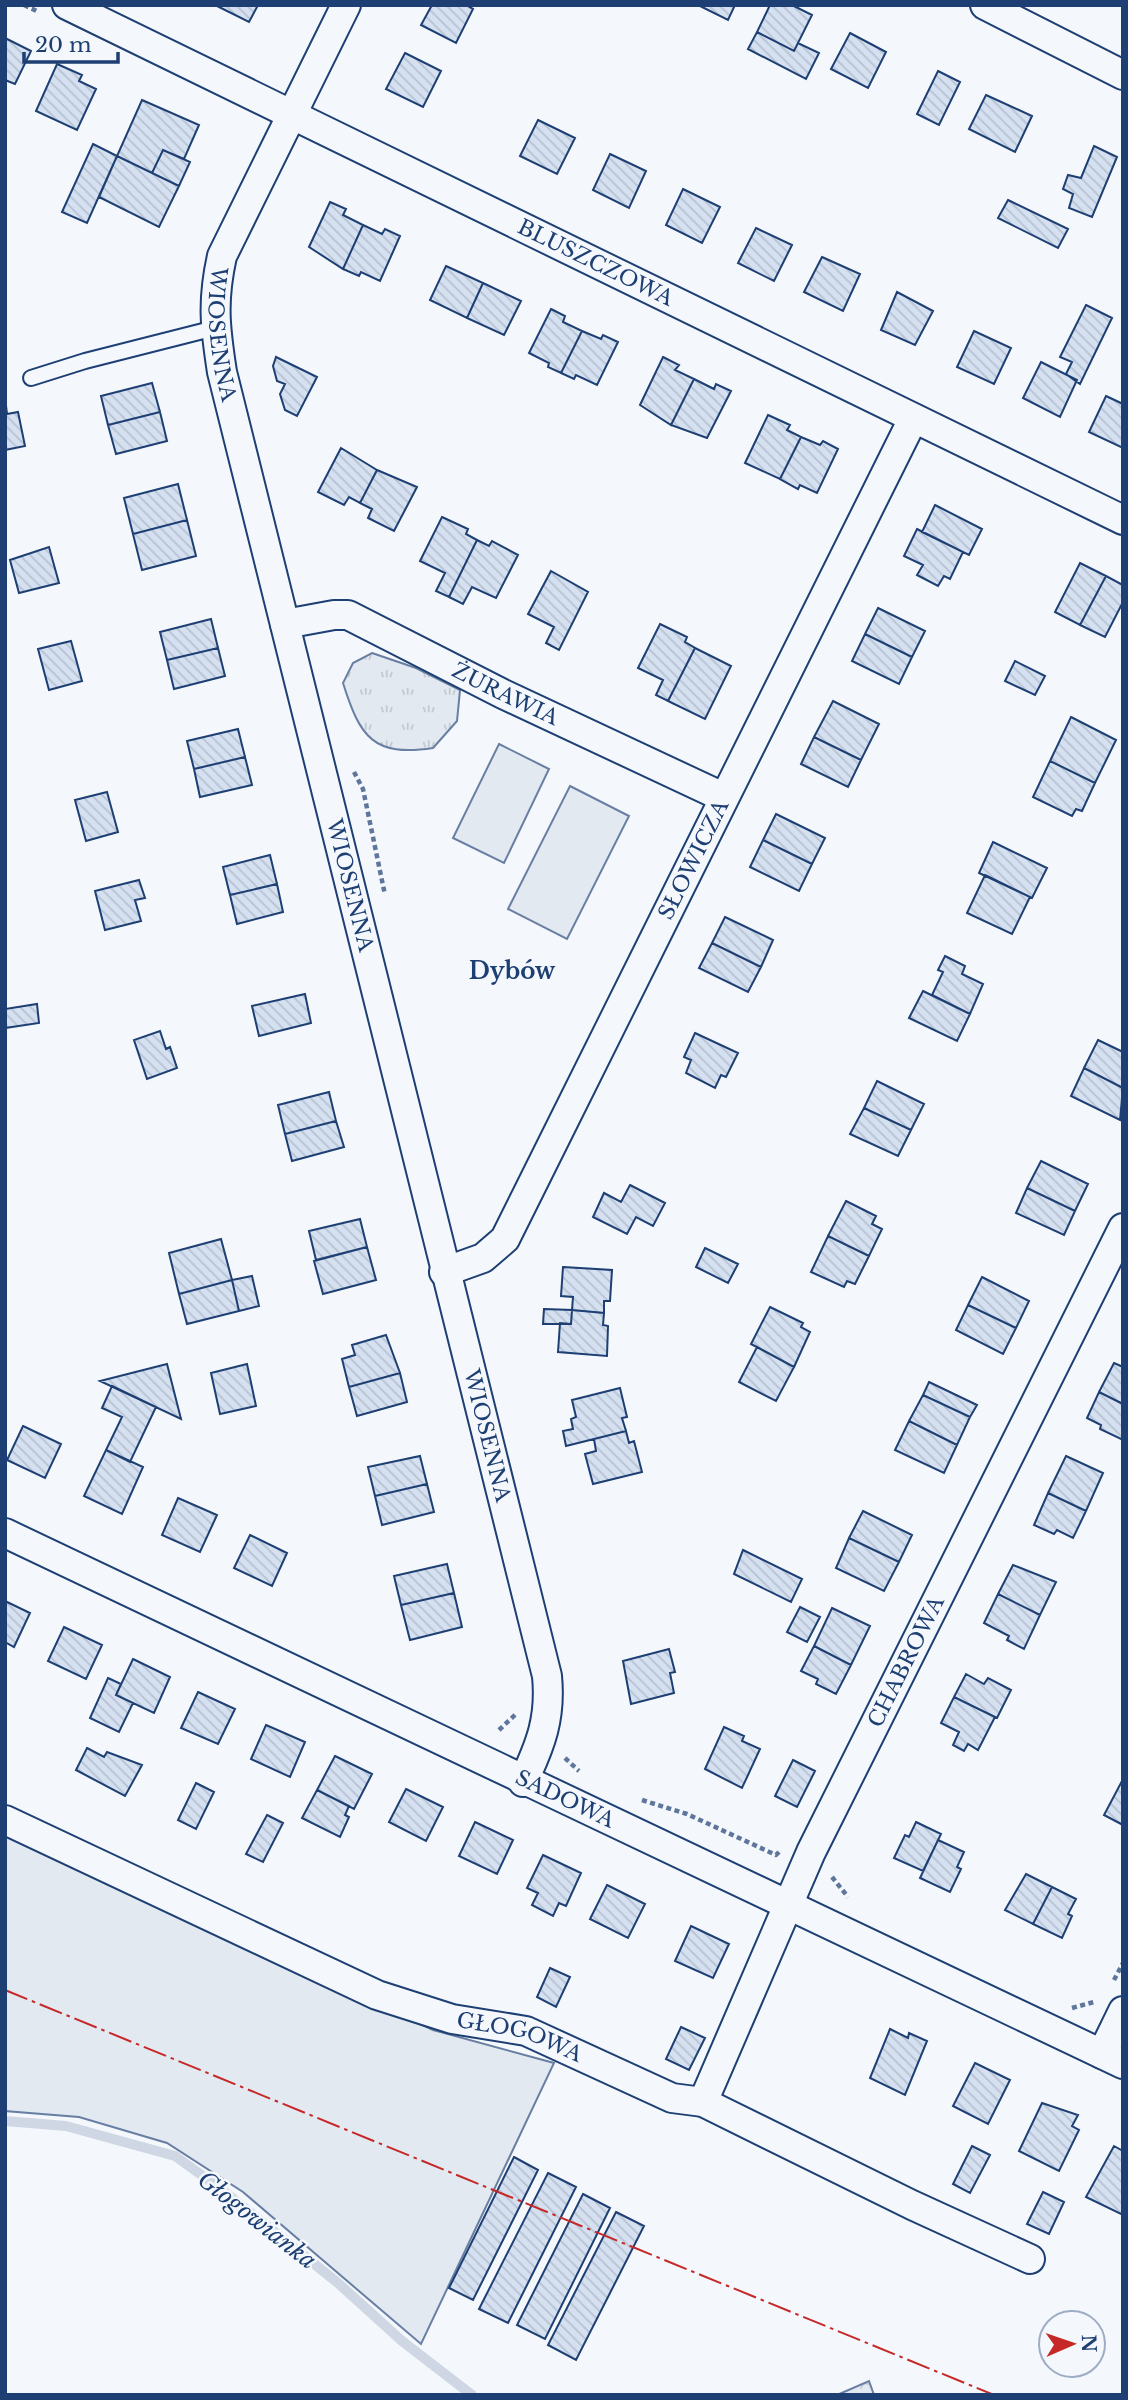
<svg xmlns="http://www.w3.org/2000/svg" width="1128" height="2400" font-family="'Libre Baskerville',serif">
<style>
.grass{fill:#e3e9f0;stroke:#687fa3;stroke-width:2}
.forest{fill:url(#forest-crowns);stroke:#687fa3;stroke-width:2}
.park{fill:url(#park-tufts);stroke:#687fa3;stroke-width:2}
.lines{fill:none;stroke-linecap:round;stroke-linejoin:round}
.stream{stroke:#cfd7e4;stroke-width:10}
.building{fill:url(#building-back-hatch);stroke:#1d3f73;stroke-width:2}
.lane-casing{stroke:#1d3f73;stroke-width:18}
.street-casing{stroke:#1d3f73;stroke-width:32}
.path{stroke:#5e769c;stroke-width:4.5;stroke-dasharray:5 3.5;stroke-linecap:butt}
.lane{stroke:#f4f7fb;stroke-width:14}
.street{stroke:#f4f7fb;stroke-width:28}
.power{stroke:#c62828;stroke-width:2;stroke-dasharray:24 5 3.5 5;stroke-linecap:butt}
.labels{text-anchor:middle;stroke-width:5;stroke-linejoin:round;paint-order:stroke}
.street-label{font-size:21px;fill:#1d3f73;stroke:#f4f7fb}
.neighbourhood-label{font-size:23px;font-weight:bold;fill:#1d3f73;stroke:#f4f7fb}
.water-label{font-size:23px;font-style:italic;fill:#1d3f73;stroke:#f4f7fb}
</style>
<defs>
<pattern id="forest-crowns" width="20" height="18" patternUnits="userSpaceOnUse" patternTransform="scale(1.75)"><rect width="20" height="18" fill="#e3e9f0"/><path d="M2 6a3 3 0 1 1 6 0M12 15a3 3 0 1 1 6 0" fill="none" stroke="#c2c9d1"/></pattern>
<pattern id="park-tufts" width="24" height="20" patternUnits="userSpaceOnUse" patternTransform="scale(1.75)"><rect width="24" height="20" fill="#e3e9f0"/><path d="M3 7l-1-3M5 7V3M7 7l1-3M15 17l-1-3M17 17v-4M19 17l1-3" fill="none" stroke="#c2c9d1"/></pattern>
<pattern id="building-back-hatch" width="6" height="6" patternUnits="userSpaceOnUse" patternTransform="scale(1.75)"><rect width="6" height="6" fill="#d5e0f0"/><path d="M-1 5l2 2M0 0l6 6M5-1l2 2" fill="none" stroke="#b6c1d1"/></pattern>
</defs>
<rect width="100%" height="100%" fill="#f4f7fb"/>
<path class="grass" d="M499,744L549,769L504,863L453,838Z
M570,786L629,816L567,939L508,909Z
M5,1831L433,2030L554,2063L421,2344L243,2192L167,2143L79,2117L5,2111Z"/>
<path class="forest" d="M869,2381L874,2395H837Z"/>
<path class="park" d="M372,653L416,668L460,690L457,721L433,748C373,757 360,737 343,683L353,663Z"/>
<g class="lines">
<path class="stream" d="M5,2121L66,2126L175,2156L221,2189L338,2283L402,2341L472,2395"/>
</g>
<path class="building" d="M215,5H258L249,22Z
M432,5H466L473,9L456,43L421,25Z
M698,5H735L728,20Z
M770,5H792L812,15L794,51L757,32Z
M757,32L794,51L798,43L819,53L806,79L748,49Z
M850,33L886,52L868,88L831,69Z
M5,38L31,51L15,84L5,80Z
M405,53L441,71L423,107L386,89Z
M57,64L82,75L79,81L96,89L77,130L36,111Z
M938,71L960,82L939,125L917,114Z
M986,95L1032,116L1015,152L969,129Z
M142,100L199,125L184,159L163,150L152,173L117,156Z
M538,120L575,138L557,174L520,156Z
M93,144L117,156L87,223L62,212Z
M1094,146L1117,157L1092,217L1069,208L1073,194L1063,189L1068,175L1081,178Z
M163,150L190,162L179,186L152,173Z
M610,154L646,171L629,208L593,190Z
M117,156L179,186L159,227L99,197Z
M683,189L720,207L702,243L666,225Z
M1008,200L1068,229L1058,248L998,218Z
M330,202L346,209L343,215L363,225L343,269L309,247Z
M363,225L382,234L385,229L400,236L380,281L361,272L359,276L343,269Z
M756,228L792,245L774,281L738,263Z
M822,257L860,274L843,311L804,292Z
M446,266L483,283L467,318L430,300Z
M483,283L521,301L504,335L467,318Z
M897,292L933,311L915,345L881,330Z
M1086,305L1112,318L1080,384L1066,374L1072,362L1060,357Z
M551,309L565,316L563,322L582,331L561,373L548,367L549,363L529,353Z
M582,331L601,339L603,335L618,342L597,385L576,375L574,379L561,373Z
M974,331L1011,348L994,384L957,367Z
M276,357L317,377L297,416L285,410L280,394L285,384L277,381L273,366Z
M663,357L679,365L675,370L694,379L671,425L640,405Z
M1041,362L1077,380L1060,417L1023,398Z
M694,379L714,389L716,384L731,391L707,438L671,425Z
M152,383L160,412L108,425L101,396Z
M1106,396L1123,404V448L1089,432Z
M5,397L7,414L18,412L25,446L5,450Z
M160,412L167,441L116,454L108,425Z
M768,415L790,425L787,430L801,437L780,479L745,463Z
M801,437L820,445L823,441L838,449L817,493L800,485L798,489L780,479Z
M341,448L377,470L360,503L349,497L344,505L318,492Z
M377,470L417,487L394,531L368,518L372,509L360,503Z
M178,484L187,520L133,534L124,498Z
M935,505L982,529L969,555L922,532Z
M442,517L468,529L466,534L477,540L449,597L436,591L445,573L420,561Z
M187,520L196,556L142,570L133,534Z
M917,529L963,552L950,579L944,576L938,586L917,575L923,565L904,556Z
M477,540L489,546L492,541L518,555L496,598L472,587L463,604L449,597Z
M49,547L59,583L19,593L10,560Z
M1080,563L1106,576L1080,625L1055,612Z
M551,571L588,592L559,650L546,643L554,627L528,614Z
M1106,576L1123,585V602L1105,637L1080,625Z
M878,608L925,631L912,657L865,634Z
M211,619L218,648L167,660L160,632Z
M660,624L687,637L685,642L695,648L668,701L656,695L663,680L638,668Z
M865,634L912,657L899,684L852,661Z
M71,641L82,681L49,690L38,649Z
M218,648L225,676L174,689L167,660Z
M695,648L731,666L705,719L668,701Z
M1015,661L1045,676L1035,695L1005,681Z
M833,701L879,724L861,760L814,737Z
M1071,717L1116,740L1095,783L1050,761Z
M238,729L245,757L194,769L187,741Z
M814,737L861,760L848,787L801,764Z
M245,757L252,785L200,797L194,769Z
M1050,761L1095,783L1082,811L1076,809L1072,816L1033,797Z
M107,792L118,832L86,841L75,800Z
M776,814L825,838L812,864L763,840Z
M763,840L812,864L799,891L750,867Z
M993,842L1047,868L1032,898L979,873Z
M270,855L277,884L230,895L223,867Z
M985,875L1030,897L1012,934L967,913Z
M139,880L145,898L135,900L141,921L105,930L95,891Z
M277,884L283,912L237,924L230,895Z
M725,917L773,940L761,967L712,943Z
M712,943L761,967L748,992L699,968Z
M945,956L965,966L962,974L983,984L970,1014L932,995L943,972L938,970Z
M923,991L970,1014L957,1041L909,1018Z
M305,994L311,1023L259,1036L252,1006Z
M37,1004L39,1023L5,1028V1009Z
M160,1031L166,1049L170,1047L177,1068L147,1079L134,1040Z
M695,1033L738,1053L726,1077L721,1075L715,1088L686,1073L691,1060L684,1057Z
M1098,1040L1123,1052V1088L1084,1068Z
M1084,1068L1123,1088L1120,1120L1071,1096Z
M877,1081L924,1104L911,1130L864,1108Z
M329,1092L336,1121L285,1134L278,1105Z
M864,1108L911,1130L898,1156L850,1134Z
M336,1121L344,1147L292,1161L285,1134Z
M1041,1161L1088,1184L1075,1211L1027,1188Z
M630,1185L665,1203L653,1226L636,1217L627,1234L593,1217L604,1193L621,1202Z
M1027,1188L1075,1211L1064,1235L1016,1213Z
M846,1201L876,1216L872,1224L882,1229L869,1256L828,1236Z
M360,1219L367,1247L316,1260L309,1231Z
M828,1236L869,1256L855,1284L847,1281L844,1287L811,1272Z
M221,1239L232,1280L179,1294L169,1253Z
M367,1247L376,1280L323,1294L314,1261Z
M705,1248L738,1264L728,1283L696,1267Z
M563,1267L612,1270L610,1301H604V1313L572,1310L573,1297L561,1296Z
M252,1276L259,1306L239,1311L232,1280Z
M982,1277L1029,1301L1016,1328L968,1305Z
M232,1280L239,1311L187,1324L179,1294Z
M968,1305L1016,1328L1003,1354L956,1330Z
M770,1307L803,1323L801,1327L810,1332L794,1367L751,1344Z
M544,1309L572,1310L571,1324H543Z
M572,1310L604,1313L603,1325L608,1326L607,1356L558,1352L560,1323L571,1324Z
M386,1335L400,1373L349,1387L342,1359L355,1355L352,1345Z
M757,1347L794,1367L776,1401L739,1382Z
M1114,1363L1123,1367V1404L1099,1392Z
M167,1364L181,1419L100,1381Z
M247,1364L256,1406L220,1414L211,1373Z
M400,1373L407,1402L357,1416L349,1387Z
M929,1382L977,1405L970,1417L923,1395Z
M112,1386L156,1407L130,1462L106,1450L122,1417L102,1408Z
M620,1388L627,1417L622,1418L626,1431L566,1446L563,1431L573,1429L571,1419L576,1417L572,1400Z
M1099,1392L1123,1404V1440L1100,1429L1101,1425L1087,1418Z
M923,1395L970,1417L957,1445L909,1421Z
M909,1421L957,1445L944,1473L895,1450Z
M23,1426L61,1444L45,1478L7,1460Z
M626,1431L629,1443L634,1441L642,1472L593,1484L585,1454L596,1451L594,1439Z
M106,1450L143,1467L122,1514L84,1496Z
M420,1456L427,1484L375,1496L368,1467Z
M1066,1456L1103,1473L1086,1511L1048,1493Z
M427,1484L434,1512L382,1525L375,1496Z
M1048,1493L1086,1511L1073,1538L1057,1530L1054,1534L1034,1525Z
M178,1498L217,1515L200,1552L162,1535Z
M863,1511L912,1535L899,1562L849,1538Z
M250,1535L287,1553L272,1586L234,1568Z
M849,1538L899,1562L884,1591L836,1568Z
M743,1550L802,1579L791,1602L734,1574Z
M447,1564L454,1593L401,1605L394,1576Z
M1013,1565L1056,1582L1040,1615L998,1594Z
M454,1593L462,1627L410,1640L401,1605Z
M998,1594L1040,1615L1024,1649L1007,1640L1009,1636L984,1623Z
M5,1601L30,1613L14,1647L5,1642Z
M800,1607L820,1617L807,1642L787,1632Z
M832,1608L870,1626L851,1665L814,1646Z
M64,1627L102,1645L86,1679L48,1661Z
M814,1646L851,1665L836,1694L816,1684L818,1679L801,1671Z
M669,1649L675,1672L670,1673L674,1693L631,1704L623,1661Z
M133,1659L170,1677L154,1713L116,1695Z
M966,1674L984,1684L988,1678L1011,1690L997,1718L954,1697Z
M108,1678L121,1684L116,1695L133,1703L119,1732L90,1718Z
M198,1692L235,1709L218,1744L181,1728Z
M954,1697L995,1717L978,1750L968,1744L964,1751L953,1745L959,1732L941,1723Z
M266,1725L305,1742L290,1777L251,1759Z
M724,1727L744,1736L742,1741L760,1749L742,1788L705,1769Z
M87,1748L104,1757L107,1752L142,1765L125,1796L76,1770Z
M335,1756L372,1774L354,1809L317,1790Z
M793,1760L815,1771L797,1807L775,1796Z
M1122,1781H1123V1825L1104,1815Z
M196,1783L214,1792L196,1829L178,1820Z
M406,1789L443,1807L426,1841L389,1822Z
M317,1790L349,1806L345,1815L349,1817L340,1837L302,1818Z
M267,1815L283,1823L263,1862L246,1854Z
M475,1822L513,1840L497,1874L459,1856Z
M916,1822L941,1834L923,1871L894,1858L905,1835L909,1837Z
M938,1840L964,1852L957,1867L961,1869L950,1892L920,1878Z
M543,1855L581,1873L566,1906L559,1903L553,1916L532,1905L538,1893L527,1888Z
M1026,1874L1052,1887L1033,1924L1005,1910Z
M607,1885L645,1904L628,1938L590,1919Z
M1052,1887L1076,1899L1068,1914L1072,1916L1062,1938L1033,1924Z
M691,1926L729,1944L713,1978L675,1961Z
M550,1968L570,1977L556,2007L537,1997Z
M681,2027L705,2038L689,2070L666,2059Z
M890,2029L908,2038L909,2033L927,2041L905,2095L870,2078Z
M975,2063L1010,2080L988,2124L953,2106Z
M1042,2103L1078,2115L1072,2126L1079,2130L1059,2171L1019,2151Z
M972,2146L990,2155L970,2193L953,2184Z
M1114,2146L1123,2151V2215L1086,2197Z
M514,2157L538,2170L473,2300L449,2288Z
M548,2173L576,2187L508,2323L479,2309Z
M1043,2192L1064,2202L1049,2234L1027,2224Z
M583,2194L610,2208L545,2339L517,2325Z
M616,2212L644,2226L576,2360L548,2345Z"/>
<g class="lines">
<g class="lane-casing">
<path id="lane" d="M31,378L85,361L215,328"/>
</g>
<g class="street-casing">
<g id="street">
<path id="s1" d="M67,5L1123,520"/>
<path id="s2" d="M346,5L222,256C212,301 215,327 222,372L547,1676C551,1718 541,1744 523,1782"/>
<path d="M985,5L1123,75"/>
<path id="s3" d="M285,624L334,615H348L503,694L723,797"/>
<path id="s4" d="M444,1272L483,1258L505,1239L913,419"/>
<path id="s5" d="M5,1533L1123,2064"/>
<path id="s6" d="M5,1820L377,1995L452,2019L526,2031L672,2098L703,2102L912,2205L1030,2259"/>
<path d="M1102,2054L1123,2011"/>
<path id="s7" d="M703,2102L811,1852L1123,1228"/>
</g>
</g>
<path class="path" d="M24,5L39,12
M354,772L363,789L385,895
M499,1730L516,1714
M565,1758L579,1771
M642,1800L687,1814L776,1855L779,1852
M832,1877L848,1897
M1114,1980L1123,1963
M1072,2008L1094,2002"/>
<use href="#lane" class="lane"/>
<use href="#street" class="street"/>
<path class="power" d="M5,1990L994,2395"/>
</g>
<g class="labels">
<g class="street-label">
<text dy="7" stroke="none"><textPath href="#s1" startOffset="588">BLUSZCZOWA</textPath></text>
<text dy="7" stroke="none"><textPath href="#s2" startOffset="359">WIOSENNA</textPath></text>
<text dy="7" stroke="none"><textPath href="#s3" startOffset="240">ŻURAWIA</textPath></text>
<text dy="7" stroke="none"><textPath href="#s4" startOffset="494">SŁOWICZA</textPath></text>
<text dy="7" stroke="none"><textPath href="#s2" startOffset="926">WIOSENNA</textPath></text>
<text dy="7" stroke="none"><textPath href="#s2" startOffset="1493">WIOSENNA</textPath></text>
<text dy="7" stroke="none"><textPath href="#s7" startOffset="485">CHABROWA</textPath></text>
<text dy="7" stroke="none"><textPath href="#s5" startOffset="620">SADOWA</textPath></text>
<text dy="7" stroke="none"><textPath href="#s6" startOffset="560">GŁOGOWA</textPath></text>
</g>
<g class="neighbourhood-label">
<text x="512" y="979">Dybów</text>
</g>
<g class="water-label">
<text transform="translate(257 2220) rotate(38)" y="8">Głogowianka</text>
</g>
</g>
<rect width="1128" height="2400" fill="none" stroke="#1d3f73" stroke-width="14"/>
<g transform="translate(1072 2344) rotate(88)"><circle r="33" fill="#f4f7fb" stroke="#9eadc5" stroke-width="2"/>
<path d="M0-5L12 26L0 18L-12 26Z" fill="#c62828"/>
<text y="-10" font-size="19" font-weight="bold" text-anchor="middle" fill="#1d3f73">N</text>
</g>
<path d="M24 52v10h94v-10" fill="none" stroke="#1d3f73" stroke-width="3.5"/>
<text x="35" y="52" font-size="21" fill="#1d3f73" stroke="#f4f7fb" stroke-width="5" paint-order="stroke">20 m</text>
</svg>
